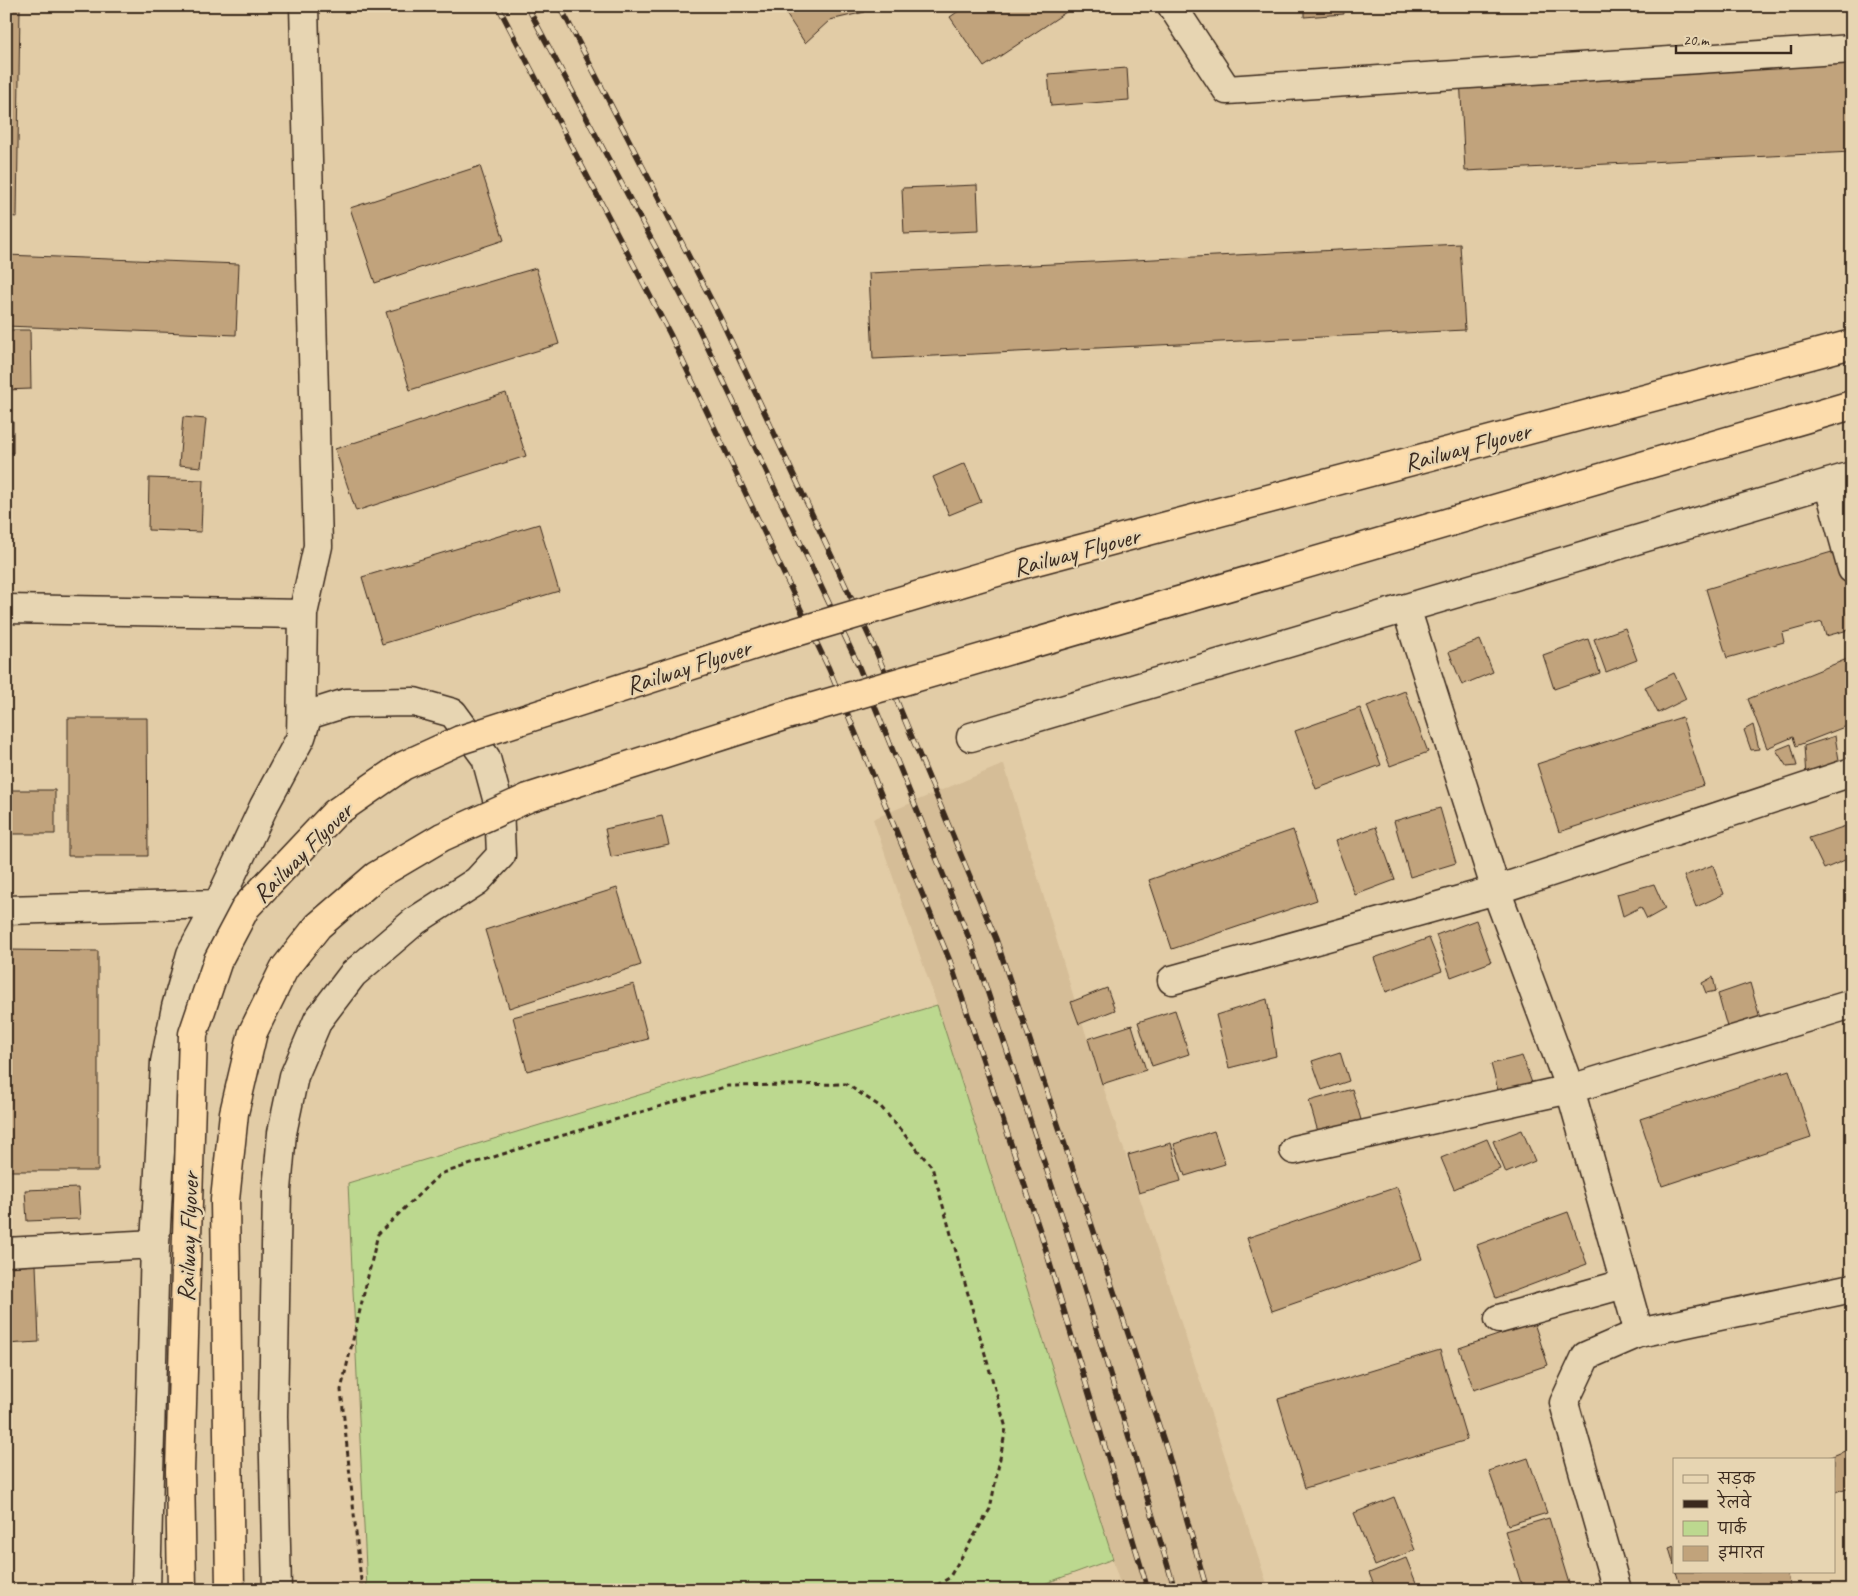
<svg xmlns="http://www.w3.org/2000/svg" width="1858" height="1596" font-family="Caveat,'Playpen Sans Deva',sans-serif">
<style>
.built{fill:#d5bd97}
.green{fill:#bcd88f;stroke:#7c8156}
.building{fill:#c1a37b;stroke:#3b2a1e}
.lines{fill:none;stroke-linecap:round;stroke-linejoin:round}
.minor-casing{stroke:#3b2a1e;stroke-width:31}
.path{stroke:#3b2a1e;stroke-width:3;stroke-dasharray:5 4;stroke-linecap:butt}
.minor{stroke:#e7d5b2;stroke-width:28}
.rail-casing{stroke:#3b2a1e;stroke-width:5.5}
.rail{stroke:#e7d5b2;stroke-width:4;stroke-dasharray:11;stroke-linecap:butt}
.major-bridge-casing{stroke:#3b2a1e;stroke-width:31;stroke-linecap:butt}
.major-bridge{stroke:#fcdcac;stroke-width:28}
.labels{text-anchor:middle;stroke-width:4.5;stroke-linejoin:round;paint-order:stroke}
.street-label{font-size:25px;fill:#3b2a1e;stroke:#e7d5b2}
</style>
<rect width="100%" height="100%" fill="#e2cca6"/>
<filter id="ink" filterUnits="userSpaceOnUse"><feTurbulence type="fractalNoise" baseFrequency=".02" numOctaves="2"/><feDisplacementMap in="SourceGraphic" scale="10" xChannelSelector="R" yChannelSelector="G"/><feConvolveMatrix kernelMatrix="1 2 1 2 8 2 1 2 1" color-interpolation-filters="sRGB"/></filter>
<g filter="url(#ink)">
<path class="built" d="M1004,764L1074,998L1269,1590H1122L937,1005L873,819Z"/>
<path class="green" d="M937,1005L1113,1559L1027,1590H367L348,1183Z"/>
<path class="building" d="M6,6L20,7L17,217L6,216Z
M781,6H861L865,12L830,20L805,43Z
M966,6H1075L984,67L950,17Z
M1304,6H1343L1344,14L1304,17Z
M1852,57V152L1465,171L1460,77Z
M1127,68L1129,100L1051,106L1048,74Z
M480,166L504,240L375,283L350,208Z
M977,185L979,231L904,234L902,188Z
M1460,244L1465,330L873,359L869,273Z
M6,255L239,264L236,335L6,326Z
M536,268L559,344L410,390L386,312Z
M6,330H30L31,389L6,390Z
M506,393L526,456L356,511L335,449Z
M183,417L206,419L201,467L179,465Z
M6,421H13V453H6Z
M6,459H8L7,528H6Z
M965,463L981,502L949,515L933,477Z
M149,478L203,480L201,532L148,530Z
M539,524L559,591L382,644L362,577Z
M1842,549L1852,582V629L1826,636L1822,622L1782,633L1784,642L1727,658L1706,589Z
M1625,628L1637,660L1606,672L1594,639Z
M1588,639L1600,673L1554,689L1543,655Z
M1480,640L1493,672L1462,685L1449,652Z
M1852,657V724L1796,746L1793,737L1767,748L1748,699Z
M1674,673L1686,699L1658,713L1645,687Z
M1405,691L1428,752L1390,766L1367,706Z
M1360,708L1381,765L1316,789L1295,731Z
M1682,717L1704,785L1559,832L1537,764Z
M68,718H147L148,856H68Z
M1753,725L1759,749L1751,750L1744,730Z
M1835,736L1840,766L1806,777L1804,746Z
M1791,744L1797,766L1787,767L1776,750Z
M6,790H55V834H6Z
M1440,808L1456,863L1410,877L1394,821Z
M662,816L669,845L611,857L605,829Z
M1849,825L1852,857L1824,869L1809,838Z
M1376,827L1395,880L1355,895L1335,841Z
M1293,830L1317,900L1172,949L1149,880Z
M1713,865L1724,894L1696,907L1684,876Z
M1654,884L1665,909L1647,919L1641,907L1623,916L1617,894Z
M617,888L641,965L509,1008L485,930Z
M1476,920L1491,962L1451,977L1436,935Z
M1429,938L1442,971L1386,992L1374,958Z
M6,950L98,951V1171H6Z
M1713,977L1716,991L1706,993L1702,983Z
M1750,983L1760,1018L1727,1027L1718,994Z
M634,984L648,1039L527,1071L513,1017Z
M1107,988L1115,1010L1079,1024L1071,1002Z
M1267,999L1276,1056L1229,1068L1216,1015Z
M1175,1010L1189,1054L1152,1066L1138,1022Z
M1132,1025L1146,1070L1102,1084L1088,1039Z
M1340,1052L1349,1081L1322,1090L1312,1061Z
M1522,1056L1532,1083L1498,1090L1491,1064Z
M1789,1070L1811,1137L1662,1186L1640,1119Z
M1352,1089L1364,1130L1321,1142L1309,1101Z
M1522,1130L1535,1161L1506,1173L1493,1141Z
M1214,1131L1225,1164L1185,1176L1174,1144Z
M1487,1139L1500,1169L1454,1189L1441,1158Z
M1171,1143L1181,1181L1139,1193L1128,1155Z
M1397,1187L1422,1259L1272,1311L1247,1238Z
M78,1188L80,1219L27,1221L25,1190Z
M1568,1212L1587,1264L1496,1298L1477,1245Z
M36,1265L39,1342L6,1344V1267Z
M1534,1323L1548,1365L1474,1390L1459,1348Z
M1440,1350L1467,1440L1305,1488L1278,1399Z
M1852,1448V1486L1834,1493V1460H1823Z
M1528,1458L1547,1513L1508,1525L1489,1471Z
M1394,1497L1415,1550L1375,1566L1354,1513Z
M1549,1518L1571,1590H1523L1505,1531Z
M1674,1546V1565L1669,1548Z
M1406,1558L1419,1590H1376L1369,1573Z
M1676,1572H1786L1791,1589L1682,1590Z"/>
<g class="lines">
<g class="minor-casing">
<path id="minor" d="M1172,6L1227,90L1852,49
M1828,483L1852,569
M1406,608L1496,890L1570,1089L1639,1333
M6,609L303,614
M971,737L1852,476
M6,910L218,904
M1172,980L1496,890L1852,772
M1294,1150L1570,1089L1852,1004
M6,1252L155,1244
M1499,1319L1624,1284
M146,1590L155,1244L165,1062L176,1007L191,954L218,904L264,806L301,737L303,614L318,546L304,6
M277,1590L273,1416L277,1190L282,1133L294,1076L318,1020L353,974L415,921L477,881L501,855L499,806L486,758L453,713L414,702L346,703L308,715L301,737
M1617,1590L1564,1403L1586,1356L1639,1333L1852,1288"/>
</g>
<path class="path" d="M362,1590L341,1390L378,1234L440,1174L544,1141L728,1086L846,1084L881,1107L932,1167L1006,1428L990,1509L949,1578L929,1590"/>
<use href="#minor" class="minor"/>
<g class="rail-casing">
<path id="rail" d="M498,6L670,334L829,669L950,961L1041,1234L1148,1590
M527,6L697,325L856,660L973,948L1065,1225L1175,1590
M560,6L719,315L876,651L996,939L1167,1450L1207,1590"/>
</g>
<use href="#rail" class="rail"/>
<g class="major-bridge-casing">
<path id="major-bridge" d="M182,1590L180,1471L193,1034L218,960L246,907L335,813L403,766L460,740L773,639L1020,565L1852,344
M230,1590L225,1200L234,1113L253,1032L284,969L318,926L376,876L442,837L528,798L790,714L1852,405"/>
</g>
<use href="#major-bridge" class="major-bridge"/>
</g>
</g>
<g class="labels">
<g class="street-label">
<text transform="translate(1467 446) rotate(-15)" y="9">Railway Flyover</text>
<text transform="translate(1076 551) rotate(-15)" y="9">Railway Flyover</text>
<text transform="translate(688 666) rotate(-18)" y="9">Railway Flyover</text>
<text transform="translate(302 852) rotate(-45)" y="9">Railway Flyover</text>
<text transform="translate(187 1237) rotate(-88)" y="9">Railway Flyover</text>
</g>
</g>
<rect width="1858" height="1596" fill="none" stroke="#e7d5b2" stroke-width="25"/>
<rect x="12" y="12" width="1833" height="1571" fill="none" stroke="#3b2a1e" stroke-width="2" filter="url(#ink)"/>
<rect x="1673" y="1458" width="162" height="115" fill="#e7d5b2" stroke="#a29177"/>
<rect x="1683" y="1475" width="25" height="8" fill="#e7d5b2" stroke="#a29177"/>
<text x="1718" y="1484" font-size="15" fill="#3b2a1e">सड़क</text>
<rect x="1683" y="1500" width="25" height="8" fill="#3b2a1e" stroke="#a29177"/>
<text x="1718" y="1508" font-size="15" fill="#3b2a1e">रेलवे</text>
<rect x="1683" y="1521" width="25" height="15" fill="#bcd88f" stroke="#a29177"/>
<text x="1718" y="1534" font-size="15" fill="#3b2a1e">पार्क</text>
<rect x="1683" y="1546" width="25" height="15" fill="#c1a37b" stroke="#a29177"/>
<text x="1718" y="1558" font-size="15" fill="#3b2a1e">इमारत</text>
<path d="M1676 45v8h115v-8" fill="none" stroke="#3b2a1e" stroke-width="2.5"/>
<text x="1683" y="45" font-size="15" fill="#3b2a1e" stroke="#e7d5b2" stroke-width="4" paint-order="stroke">20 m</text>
</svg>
